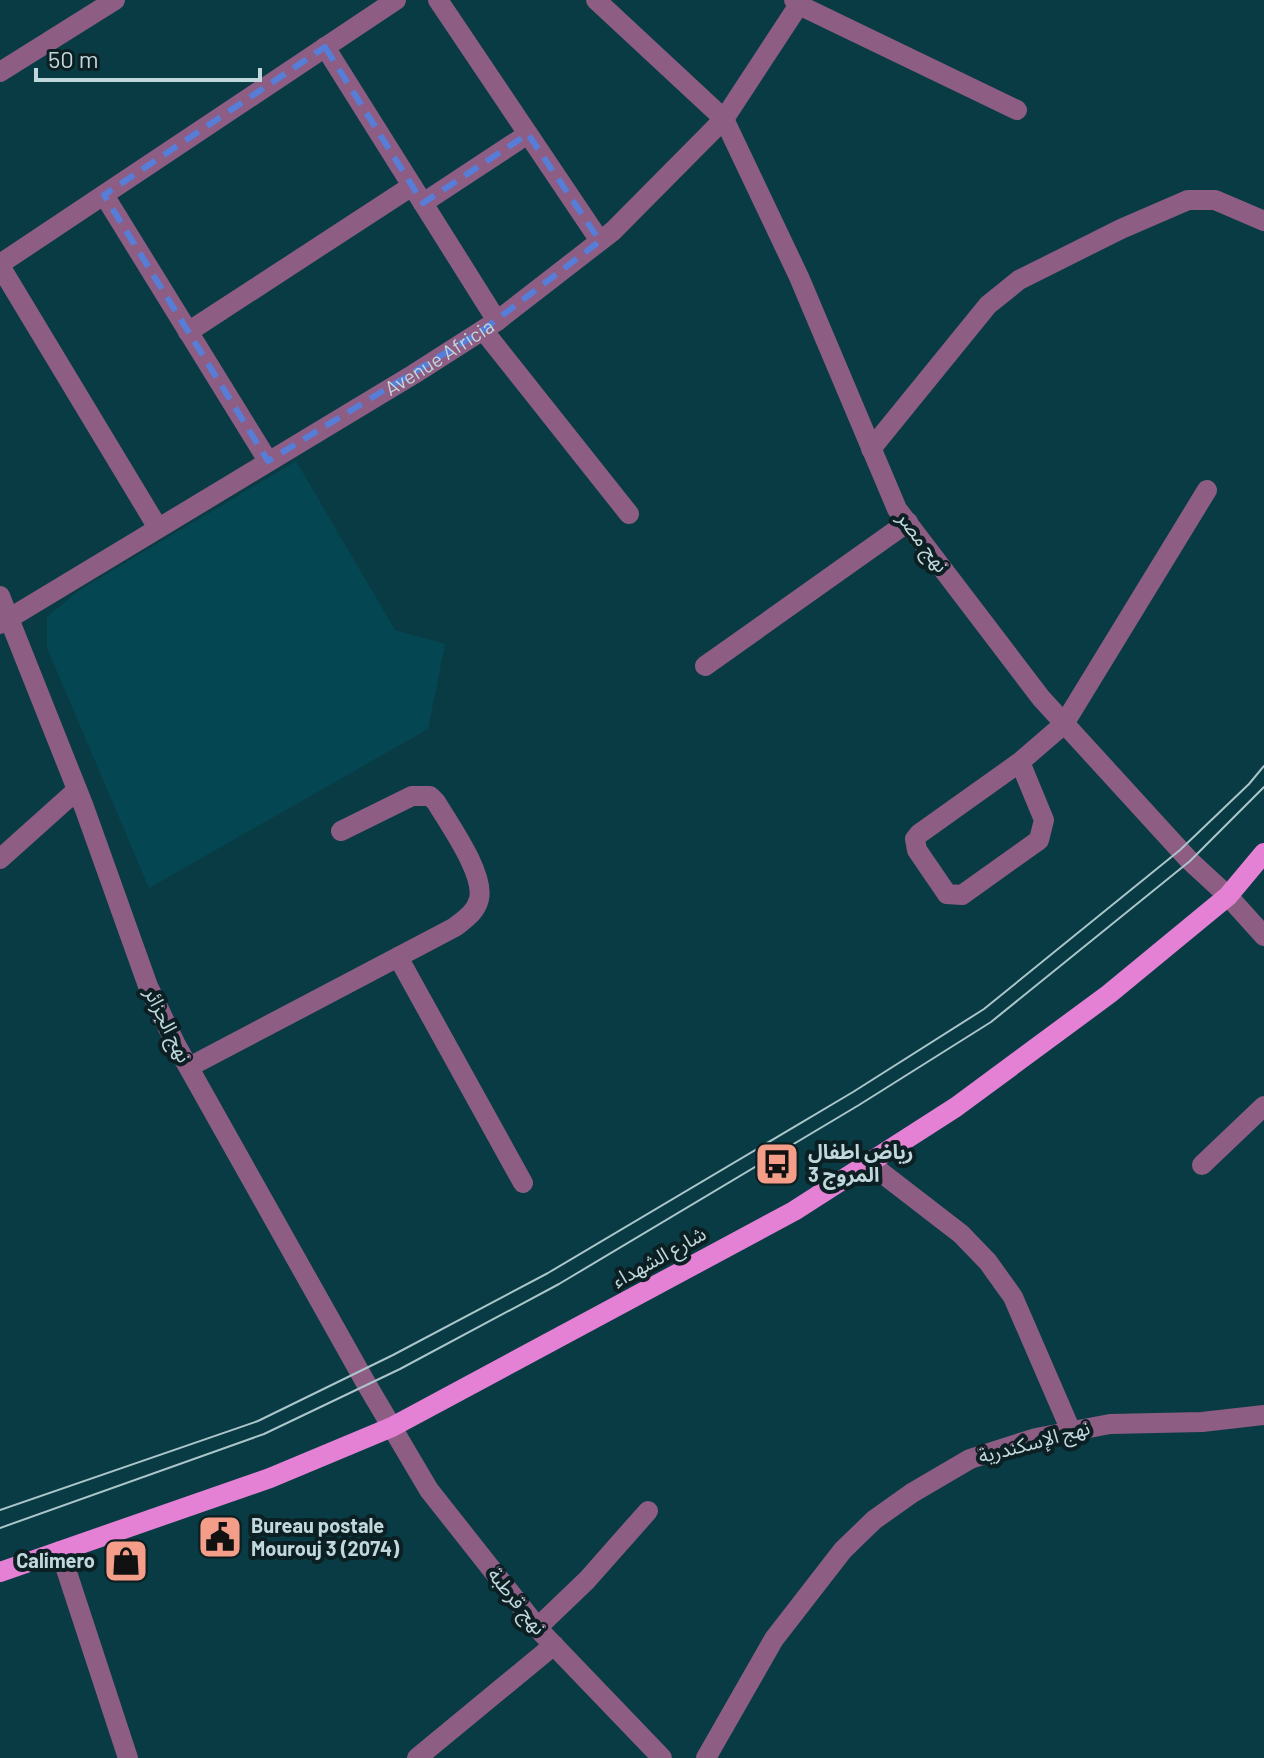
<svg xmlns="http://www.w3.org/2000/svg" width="1264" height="1758" font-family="Barlow,'Noto Sans Arabic',sans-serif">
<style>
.built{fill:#044651}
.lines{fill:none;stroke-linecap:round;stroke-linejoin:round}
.minor{stroke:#8e5d84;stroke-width:20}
.major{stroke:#e581d4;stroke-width:20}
.tram{stroke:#abc5ca;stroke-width:2}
.marked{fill:none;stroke:#567ed9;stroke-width:6;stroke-dasharray:16 10;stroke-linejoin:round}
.labels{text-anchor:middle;stroke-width:8;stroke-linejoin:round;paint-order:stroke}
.street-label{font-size:20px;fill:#c0d7dc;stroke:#0c1f23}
.poi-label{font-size:20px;font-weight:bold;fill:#c0d7dc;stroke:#0c1f23;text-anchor:start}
</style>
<rect width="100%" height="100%" fill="#093b44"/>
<path class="built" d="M296,461L395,630L445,644L428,729L149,888L47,648V617L78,591Z"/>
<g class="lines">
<g class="minor">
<path d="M438,0L600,241"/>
<path d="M596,0L724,119L799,277L897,509L1041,698L1190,861L1228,896L1264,936"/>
<path d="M794,0L799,5L1017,110"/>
<path d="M325,47L497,321"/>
<path d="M0,72L115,0"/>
<path d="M104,195L268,461"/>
<path d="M423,203L528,134"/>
<path d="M0,264L396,0"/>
<path d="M0,266L158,528"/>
<path d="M483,330L629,514"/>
<path d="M188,332L412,186"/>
<path d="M871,449L988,305L1019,280L1121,229L1188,200H1215L1264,221"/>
<path d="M0,596L84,807L148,986L176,1045L367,1385L429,1490L542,1633L662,1758"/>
<path id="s1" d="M0,624L414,374L497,321L613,231L724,119L802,0"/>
<path d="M705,666L908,522"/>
<path d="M1020,762L1044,820L1039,840L962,895L947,894L917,850L915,839L919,834L1020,762L1064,724L1207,490"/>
<path d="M0,859L77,790"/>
<path d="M398,957L523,1183"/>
<path d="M189,1067L455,927C465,919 476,912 479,899C485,874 449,824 436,802L430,796H412L341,831"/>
<path d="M869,1163L961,1234L988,1262L1013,1297L1071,1431"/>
<path d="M1202,1165L1264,1106"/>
<path d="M60,1551L128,1758"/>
<path d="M538,1627L587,1580L648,1511"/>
<path d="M417,1758L554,1645"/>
<path d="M706,1758L774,1639L843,1550L874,1520L912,1493L970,1459L1036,1438L1110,1424L1202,1422L1264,1415"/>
</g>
<path class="major" d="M0,1572L270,1478L392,1427L794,1211L956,1107L1109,994L1228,896L1264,853"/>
<path class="tram" d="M0,1510L258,1421L393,1355L548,1273L853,1092L984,1009L1180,850L1249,784L1264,766
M0,1528L264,1434L400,1369L559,1284L859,1105L991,1022L1190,861L1264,787"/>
</g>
<path class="marked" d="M325,47L423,203L528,134L600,241L483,330L268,461L104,195Z"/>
<defs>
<g id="bus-square" transform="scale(2.3)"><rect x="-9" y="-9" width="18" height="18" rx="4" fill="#f49e8a" stroke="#0c1f23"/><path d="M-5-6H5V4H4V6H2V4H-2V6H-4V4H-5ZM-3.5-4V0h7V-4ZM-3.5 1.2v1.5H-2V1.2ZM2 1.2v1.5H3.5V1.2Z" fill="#111"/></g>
<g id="civic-square" transform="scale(2.3)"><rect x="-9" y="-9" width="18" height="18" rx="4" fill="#f49e8a" stroke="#0c1f23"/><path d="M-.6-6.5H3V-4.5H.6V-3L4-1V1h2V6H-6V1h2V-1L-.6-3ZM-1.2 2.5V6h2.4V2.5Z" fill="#111"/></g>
<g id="shop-square" transform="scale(2.3)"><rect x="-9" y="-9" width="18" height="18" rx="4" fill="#f49e8a" stroke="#0c1f23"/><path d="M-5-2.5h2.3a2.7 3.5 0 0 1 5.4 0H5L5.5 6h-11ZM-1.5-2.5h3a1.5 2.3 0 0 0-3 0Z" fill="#111"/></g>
</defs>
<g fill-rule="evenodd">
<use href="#bus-square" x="777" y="1164"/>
<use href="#civic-square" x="220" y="1537"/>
<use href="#shop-square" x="126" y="1561"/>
</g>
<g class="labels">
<g class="street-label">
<text dy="7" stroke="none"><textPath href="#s1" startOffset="514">Avenue Africia</textPath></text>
<text transform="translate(923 542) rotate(53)" y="7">نهج مصر</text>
<text transform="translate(168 1025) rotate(64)" y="7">نهج الجزائر</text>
<text transform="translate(659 1257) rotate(-29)" y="7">شارع الشهداء</text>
<text transform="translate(1034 1442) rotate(-15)" y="7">نهج الإسكندرية</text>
<text transform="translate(517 1601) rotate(51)" y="7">نهج قرطبة</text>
</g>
<g class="poi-label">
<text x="808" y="1159">رياض اطفال<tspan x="808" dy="23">المروج 3</tspan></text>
<text x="251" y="1533">Bureau postale<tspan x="251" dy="23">Mourouj 3 (2074)</tspan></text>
<text x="95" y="1568" text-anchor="end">Calimero</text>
</g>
</g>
<path d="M36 68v12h224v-12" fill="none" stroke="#c0d7dc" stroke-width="4"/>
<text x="48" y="68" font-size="24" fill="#c0d7dc" stroke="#0c1f23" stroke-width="6" paint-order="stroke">50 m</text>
</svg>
